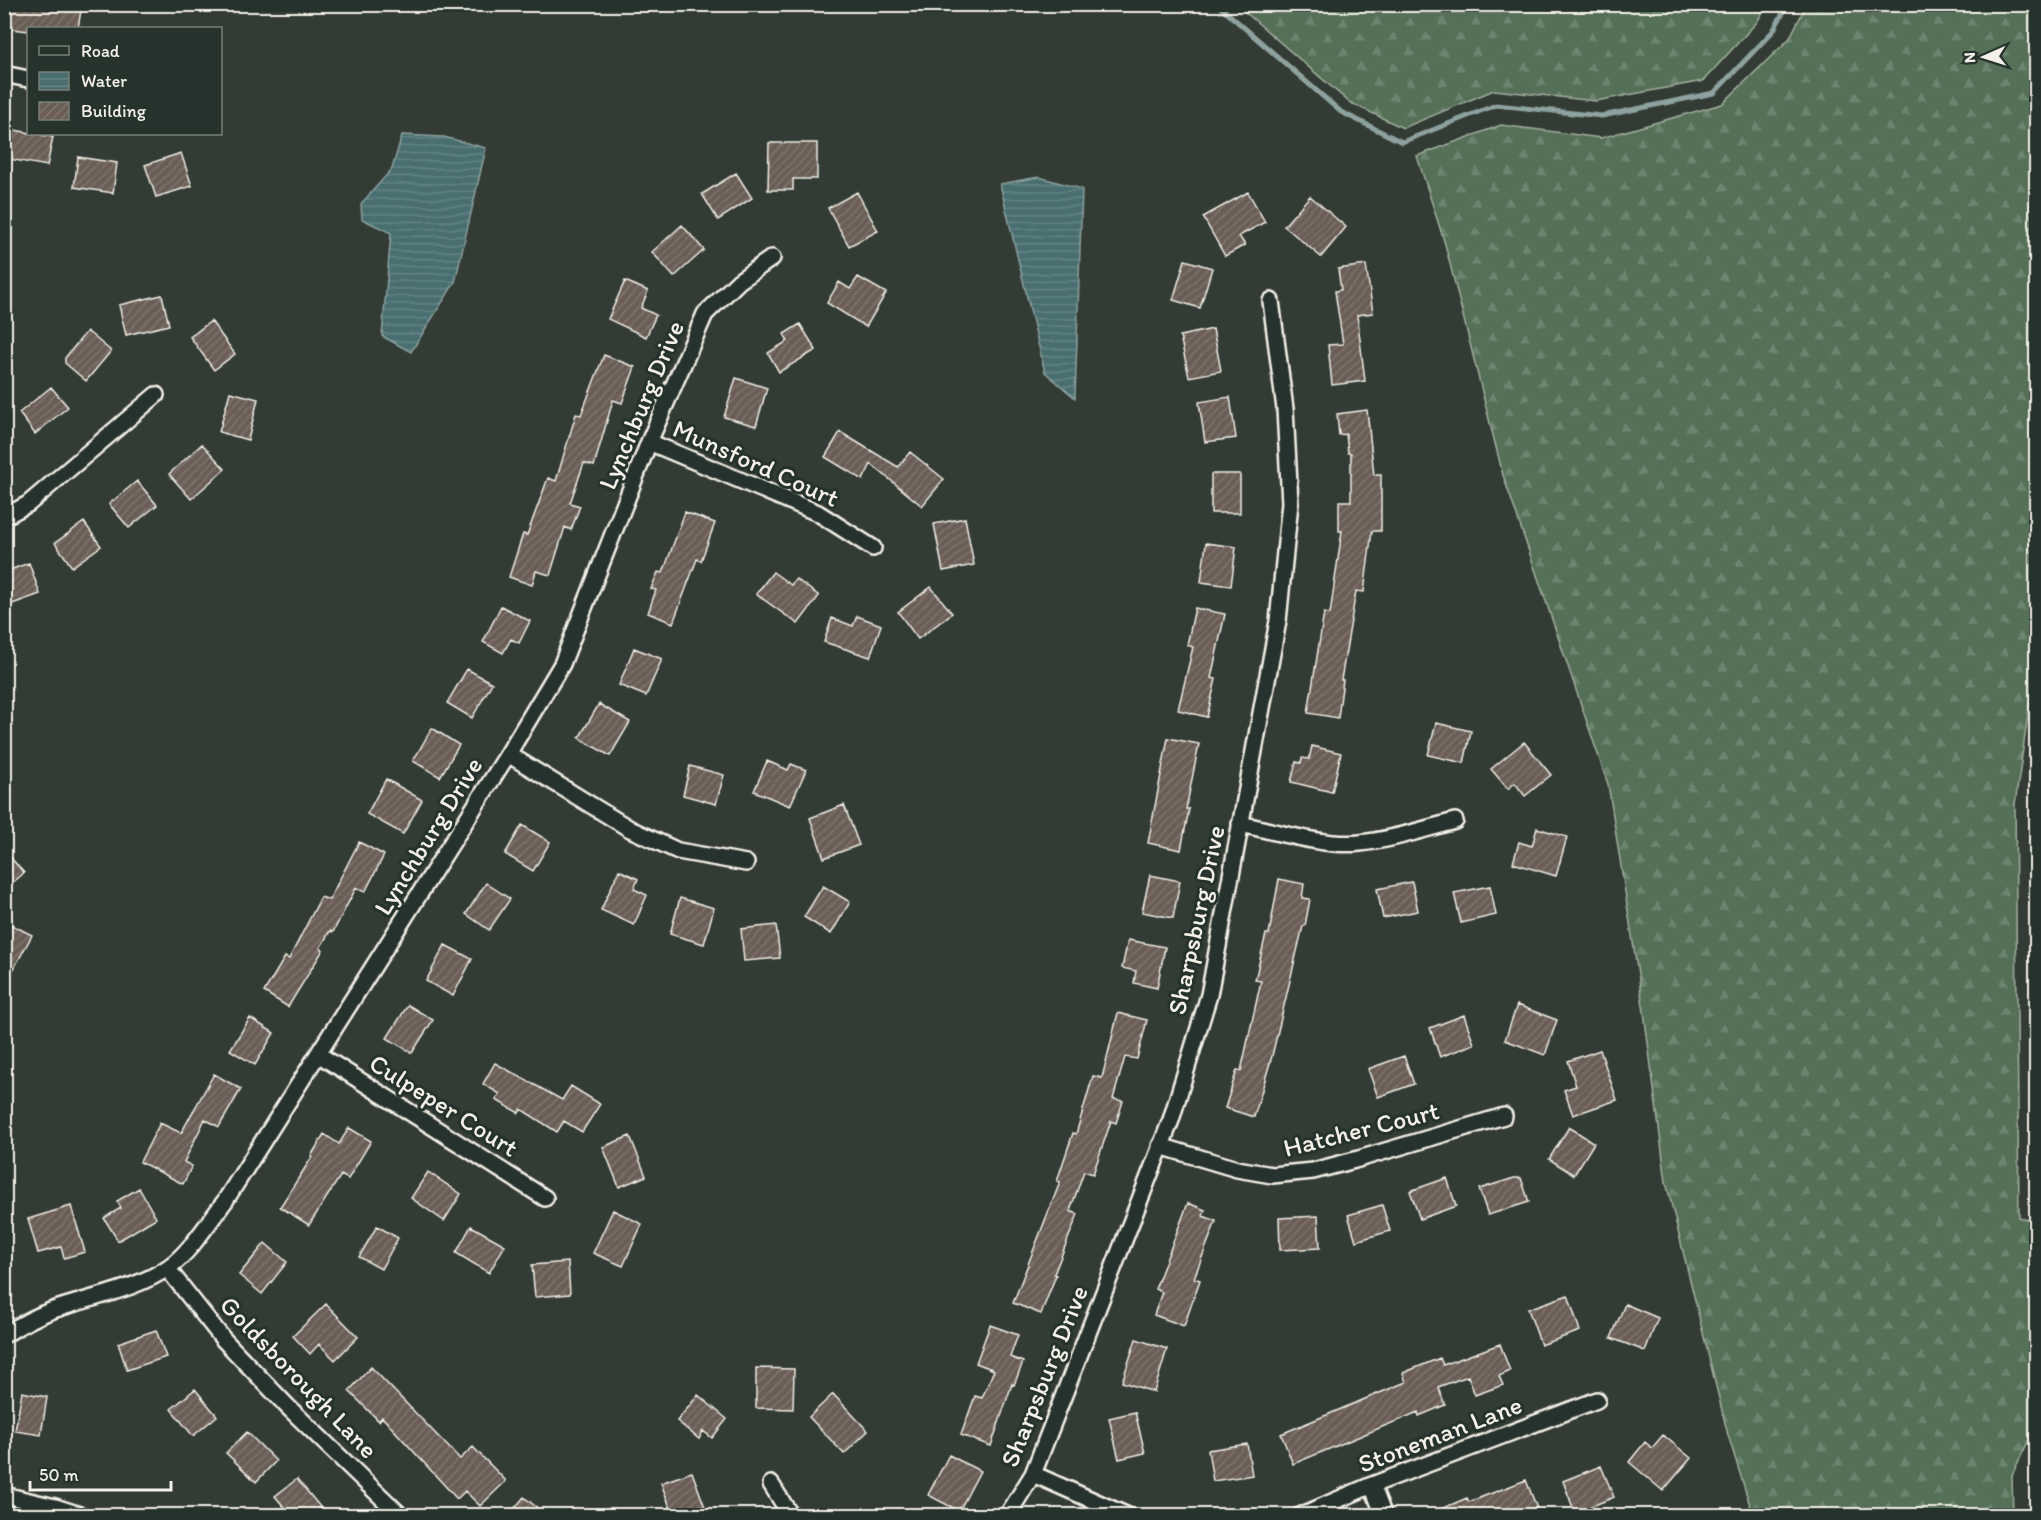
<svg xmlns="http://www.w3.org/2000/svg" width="2041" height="1520" font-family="Itim,sans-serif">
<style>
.forest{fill:url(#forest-firs);stroke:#a4b0a0;stroke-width:1.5}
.water{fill:url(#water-rules);stroke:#8ea2a0;stroke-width:1.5}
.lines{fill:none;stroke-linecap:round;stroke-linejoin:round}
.stream{stroke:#8ea2a0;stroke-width:5}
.building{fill:url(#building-hatch);stroke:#f4f1e8;stroke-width:1.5}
.minor-casing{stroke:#f4f1e8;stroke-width:20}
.minor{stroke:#26332d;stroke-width:15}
.labels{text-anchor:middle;stroke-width:6;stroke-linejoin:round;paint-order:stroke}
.street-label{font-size:26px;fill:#f4f1e8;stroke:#26332d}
</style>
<defs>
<pattern id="forest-firs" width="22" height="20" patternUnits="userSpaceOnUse" patternTransform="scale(1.5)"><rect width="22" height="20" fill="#547057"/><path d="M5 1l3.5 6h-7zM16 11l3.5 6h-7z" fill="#6d856f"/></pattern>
<pattern id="water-rules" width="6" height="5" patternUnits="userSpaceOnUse" patternTransform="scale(1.5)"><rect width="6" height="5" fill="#4a6e70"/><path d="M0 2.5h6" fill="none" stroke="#658384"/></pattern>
<pattern id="building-hatch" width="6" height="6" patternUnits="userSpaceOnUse" patternTransform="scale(1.5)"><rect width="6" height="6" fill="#695d56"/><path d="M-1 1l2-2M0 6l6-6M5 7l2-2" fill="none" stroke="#7f756e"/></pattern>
</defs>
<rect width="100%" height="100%" fill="#333b35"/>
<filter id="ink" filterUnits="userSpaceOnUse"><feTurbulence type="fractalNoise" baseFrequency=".0167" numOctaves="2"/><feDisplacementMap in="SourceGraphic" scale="12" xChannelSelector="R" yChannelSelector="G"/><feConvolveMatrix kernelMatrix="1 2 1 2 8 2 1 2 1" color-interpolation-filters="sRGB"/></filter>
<g filter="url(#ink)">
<path class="forest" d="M1807,4L2036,5V692L2030,701L2015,804L2019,1217L2036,1222V1425L2012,1475L2013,1515H1753L1728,1435L1666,1182L1644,1012L1608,784L1503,475L1445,244L1417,156L1501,125L1601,138L1722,104L1789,39Z
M1237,5H1236H1767L1757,22L1703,81L1596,101L1494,90L1403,128L1349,102Z"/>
<path class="water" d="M402,135L444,137L486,148L455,282L411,352L382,336L391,233L362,219L361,204L392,169Z
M1039,177L1082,189L1075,398L1045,372L1000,184Z"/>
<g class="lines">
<path class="stream" d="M1217,4L1341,112L1402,142L1496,105L1602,116L1714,93L1773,31L1788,4"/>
</g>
<path class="building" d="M4,4H82L78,28H28V31L4,28Z
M14,130L53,137L47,166L9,159Z
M769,143H817V179H793V190H768Z
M181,153L192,186L156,197L145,165Z
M78,157L117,163L113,193L74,187Z
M736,173L752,198L718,220L702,194Z
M857,192L878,231L849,246L828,208Z
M1248,192L1265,222L1239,236L1245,245L1225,256L1203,217Z
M1310,196L1346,227L1321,257L1284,226Z
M682,225L704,250L674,277L652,252Z
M1185,260L1212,268L1200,308L1173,300Z
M1366,265L1373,313L1357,315L1365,381L1332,385L1328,345L1343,344L1335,291L1341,290L1338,269Z
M858,277L886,293L866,327L827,303L839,282L850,289Z
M625,281L648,291L641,308L656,315L646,337L608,319Z
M162,295L169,325L126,335L119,305Z
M211,321L235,354L214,370L190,337Z
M800,324L816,350L779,372L768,353L788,341L784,334Z
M1213,329L1221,371L1189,377L1180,336Z
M87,331L111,351L86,381L65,363V358Z
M604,355L635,367L622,403L613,400L594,466L584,463L570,503L580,506L571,530L565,527L550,575L536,571L532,585L509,577L523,534L527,535L548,478L556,481L576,414L581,415Z
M736,378L767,388L756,426L724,417Z
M51,387L68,407L35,434L19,413Z
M230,392L258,399L248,440L219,432Z
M1230,397L1236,438L1205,442L1199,402Z
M1367,410L1374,475H1381V531H1372L1364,592L1356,591L1341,680H1343L1338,718L1308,713L1324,613L1330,614L1342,531H1339V501H1351V453H1348L1346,434L1339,435L1337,414Z
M840,432L898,467L910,452L944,479L922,506L871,464L863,480L825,457Z
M202,444L225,469L191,499L169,474Z
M1211,474H1240V513H1211Z
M137,481L157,505L129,528L109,504Z
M685,512L715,523L701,561L697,559L673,623L648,613L656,590L651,589L658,572L663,573Z
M965,518L974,565L943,571L934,524Z
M84,522L101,546L72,567L55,543Z
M1206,543L1236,547L1231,586L1201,582Z
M29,563L40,594L4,607V572Z
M773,572L791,585L796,579L819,596L798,624L756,594Z
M931,587L952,613L918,639L898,612Z
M501,606L530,621L519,643L511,639L503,653L483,642Z
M1195,608L1225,614L1211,678L1216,679L1207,717L1178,710L1193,647L1187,645Z
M857,616L881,625L870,657L824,642L832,618L853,626Z
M634,648L662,659L646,696L619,685Z
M467,669L492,683L472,718L447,703Z
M599,704L630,722L610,756L579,738Z
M1436,723L1471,731L1464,763L1428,755Z
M432,728L459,745L440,777L413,761Z
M1168,738L1199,744L1186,809H1189L1181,850L1148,843Z
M1524,742L1551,775L1525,796L1515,783L1508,789L1491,769Z
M1312,746L1341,753L1332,792L1291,782L1296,762L1301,763L1302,758L1309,759Z
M767,761L788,770L791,764L806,770L790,806L754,791Z
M690,766L724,775L716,804L683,795Z
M386,779L422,800L403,834L367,814Z
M844,805L859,845L824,858L810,818Z
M522,825L550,842L533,871L505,854Z
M1537,828L1567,837L1556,876L1513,863L1519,842L1532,846Z
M359,842L384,855L365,892L356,888L333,932L330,931L320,948L323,950L288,1007L264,992L285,957L289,959L321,897L329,900Z
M4,850L24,873L4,890Z
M619,870L638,879L634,889L647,895L634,925L601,910Z
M1150,875L1180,881L1173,918L1142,912Z
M1279,879L1304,884L1302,898L1310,899L1305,926H1303L1272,1056L1254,1117L1225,1108L1237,1070L1241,1071L1261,981L1255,980L1266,934H1269Z
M1412,882L1418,911L1383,918L1377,889Z
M486,883L510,899L489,930L466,914Z
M823,886L850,902L831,934L804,917Z
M1490,886L1496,915L1461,923L1454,893Z
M680,898L714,908L704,944L670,934Z
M4,921L32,935L4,987Z
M776,925L780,958L744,961L741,929Z
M1128,940L1165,947L1157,988L1134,983L1136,971L1122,968Z
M445,945L472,959L453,996L426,981Z
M408,1005L433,1020L412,1053L387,1038Z
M1517,1005L1557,1020L1545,1055L1505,1040Z
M1118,1013L1147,1020L1137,1059L1125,1057L1113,1099L1123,1101L1116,1123L1111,1121L1093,1174L1084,1171L1070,1211L1078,1214L1054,1274L1056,1275L1041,1314L1013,1303L1060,1182L1057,1181L1073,1133L1076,1134L1093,1076L1102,1078Z
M1464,1015L1474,1044L1440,1057L1430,1028Z
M250,1018L274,1033L255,1065L230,1050Z
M1600,1050L1617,1100L1573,1115L1564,1090L1576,1086L1568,1061Z
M1404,1056L1414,1084L1378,1097L1368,1069Z
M495,1063L562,1100L571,1086L600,1104L582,1132L564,1121L557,1132L521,1109L519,1113L496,1100L500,1094L483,1084Z
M214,1074L241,1089L219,1127L205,1119L184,1162L192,1166L183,1184L140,1162L160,1123L181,1133Z
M1569,1127L1594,1143L1574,1175L1549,1159Z
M349,1128L371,1141L348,1179L341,1175L309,1225L280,1207L312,1157L311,1156L324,1134L339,1144Z
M630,1136L646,1176L619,1187L603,1147Z
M428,1172L461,1194L444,1221L411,1198Z
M1447,1178L1456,1206L1420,1219L1410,1191Z
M1514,1178H1521L1529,1202L1488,1215L1479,1189Z
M139,1188L156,1218L118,1241L104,1218L121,1208L117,1201Z
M1188,1203L1205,1210L1203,1216L1216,1221L1194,1278L1200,1280L1184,1326L1154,1315L1162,1292L1155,1289Z
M1382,1205L1390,1231L1356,1241L1348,1215Z
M71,1206L85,1252L64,1258L61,1247L38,1253L28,1219Z
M613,1210L642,1224L623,1266L593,1253Z
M1318,1216L1320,1248L1280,1250L1279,1218Z
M377,1226L398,1238L381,1269L359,1257Z
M471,1226L505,1245L489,1273L456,1253Z
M265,1243L287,1262L262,1294L239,1275Z
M568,1262L570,1294L535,1297L532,1265Z
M1568,1295L1580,1331L1541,1345L1528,1309Z
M326,1304L358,1337L335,1360L319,1344L310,1354L293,1336Z
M1625,1304L1658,1318L1645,1351L1611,1338Z
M990,1325L1018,1335L1010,1357L1023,1362L1014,1385L1012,1384L991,1446L961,1435L975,1396L982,1398L994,1370L976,1363Z
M156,1330L166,1357L127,1370L118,1343Z
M1136,1339L1167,1349L1154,1392L1122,1382Z
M1500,1344L1510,1371L1499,1376L1503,1385L1475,1395L1468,1376L1438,1387L1445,1405L1419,1416L1418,1412L1293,1464L1281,1434L1406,1382L1403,1373L1440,1358L1443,1365Z
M371,1367L460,1459L473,1447L506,1481L480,1506L465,1491L457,1499L382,1417L379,1421L349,1391Z
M756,1368L794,1369L793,1409L756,1408Z
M195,1389L217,1416L193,1436L171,1409Z
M22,1392L47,1397L41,1435L15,1431Z
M833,1394L868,1431L844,1454L809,1417Z
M698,1395L727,1419L712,1438L703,1431L699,1439L677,1421Z
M1135,1412L1145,1453L1119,1459L1109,1418Z
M247,1432L276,1461L256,1482L226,1453Z
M1663,1435L1691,1458L1663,1491L1629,1462L1645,1442L1652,1448Z
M1247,1444L1252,1475L1213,1481L1208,1450Z
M949,1455L980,1471L959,1511L928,1495Z
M1601,1466L1614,1497L1575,1513L1563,1481Z
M692,1472L706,1510L692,1515H673L661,1483Z
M297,1479L321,1508L311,1515H291L275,1496Z
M1526,1480L1538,1511L1525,1515H1427L1467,1498L1469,1502Z
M524,1497L546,1515H509Z"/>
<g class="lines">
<g class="minor-casing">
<path id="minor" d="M4,74L28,79
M649,442L818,513L873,548
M4,517L28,504L156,395
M508,754L630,829L678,851L746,863
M1240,824C1275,831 1325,847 1360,843C1392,840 1424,829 1455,821
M318,1054L545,1198
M1160,1146L1237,1169L1272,1175L1313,1171L1355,1160L1504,1116
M167,1268L223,1339L288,1407L401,1516
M4,1335C20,1325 36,1316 53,1310C91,1297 135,1290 169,1267C191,1251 208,1223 225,1201L508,754L562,664L649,442L705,314L739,281L772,258
M1033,1474L1128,1516
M771,1484L791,1516
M1372,1485L1384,1516
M4,1495L55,1507L83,1516
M1007,1516L1033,1474L1171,1120L1209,995L1278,621L1290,503L1285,409L1271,301
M1300,1516L1372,1485L1597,1400"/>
</g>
<use href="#minor" class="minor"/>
</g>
</g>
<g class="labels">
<g class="street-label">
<text transform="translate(641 405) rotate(-67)" y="9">Lynchburg Drive</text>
<text transform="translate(756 463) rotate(24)" y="9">Munsford Court</text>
<text transform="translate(428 836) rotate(-58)" y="9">Lynchburg Drive</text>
<text transform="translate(1196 920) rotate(-78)" y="9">Sharpsburg Drive</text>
<text transform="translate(444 1105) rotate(32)" y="9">Culpeper Court</text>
<text transform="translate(1361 1129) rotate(-14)" y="9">Hatcher Court</text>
<text transform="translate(1044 1376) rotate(-68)" y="9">Sharpsburg Drive</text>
<text transform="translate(299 1377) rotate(46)" y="9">Goldsborough Lane</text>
<text transform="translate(1440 1434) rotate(-21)" y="9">Stoneman Lane</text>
</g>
</g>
<rect width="2041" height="1520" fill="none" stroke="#26332d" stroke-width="24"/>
<rect x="12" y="12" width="2017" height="1496" fill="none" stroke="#f4f1e8" stroke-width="2" filter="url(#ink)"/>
<rect x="27" y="27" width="195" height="108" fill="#26332d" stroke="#787f78" stroke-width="1.5"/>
<rect x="39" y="46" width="30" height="9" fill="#26332d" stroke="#787f78" stroke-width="1.5"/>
<text x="81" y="57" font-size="18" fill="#f4f1e8">Road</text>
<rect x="39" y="72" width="30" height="18" fill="url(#water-rules)" stroke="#787f78" stroke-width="1.5"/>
<text x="81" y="87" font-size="18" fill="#f4f1e8">Water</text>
<rect x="39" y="102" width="30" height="18" fill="url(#building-hatch)" stroke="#787f78" stroke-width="1.5"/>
<text x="81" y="117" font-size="18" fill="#f4f1e8">Building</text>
<g transform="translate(1984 57) rotate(267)" stroke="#26332d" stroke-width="4.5" paint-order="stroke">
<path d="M0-4.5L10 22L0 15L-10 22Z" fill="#f4f1e8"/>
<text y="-9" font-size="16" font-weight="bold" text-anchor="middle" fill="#f4f1e8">N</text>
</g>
<path d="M30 1481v9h141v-9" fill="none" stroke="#f4f1e8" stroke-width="3"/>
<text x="39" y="1481" font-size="18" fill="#f4f1e8" stroke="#26332d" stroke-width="4.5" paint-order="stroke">50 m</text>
</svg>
